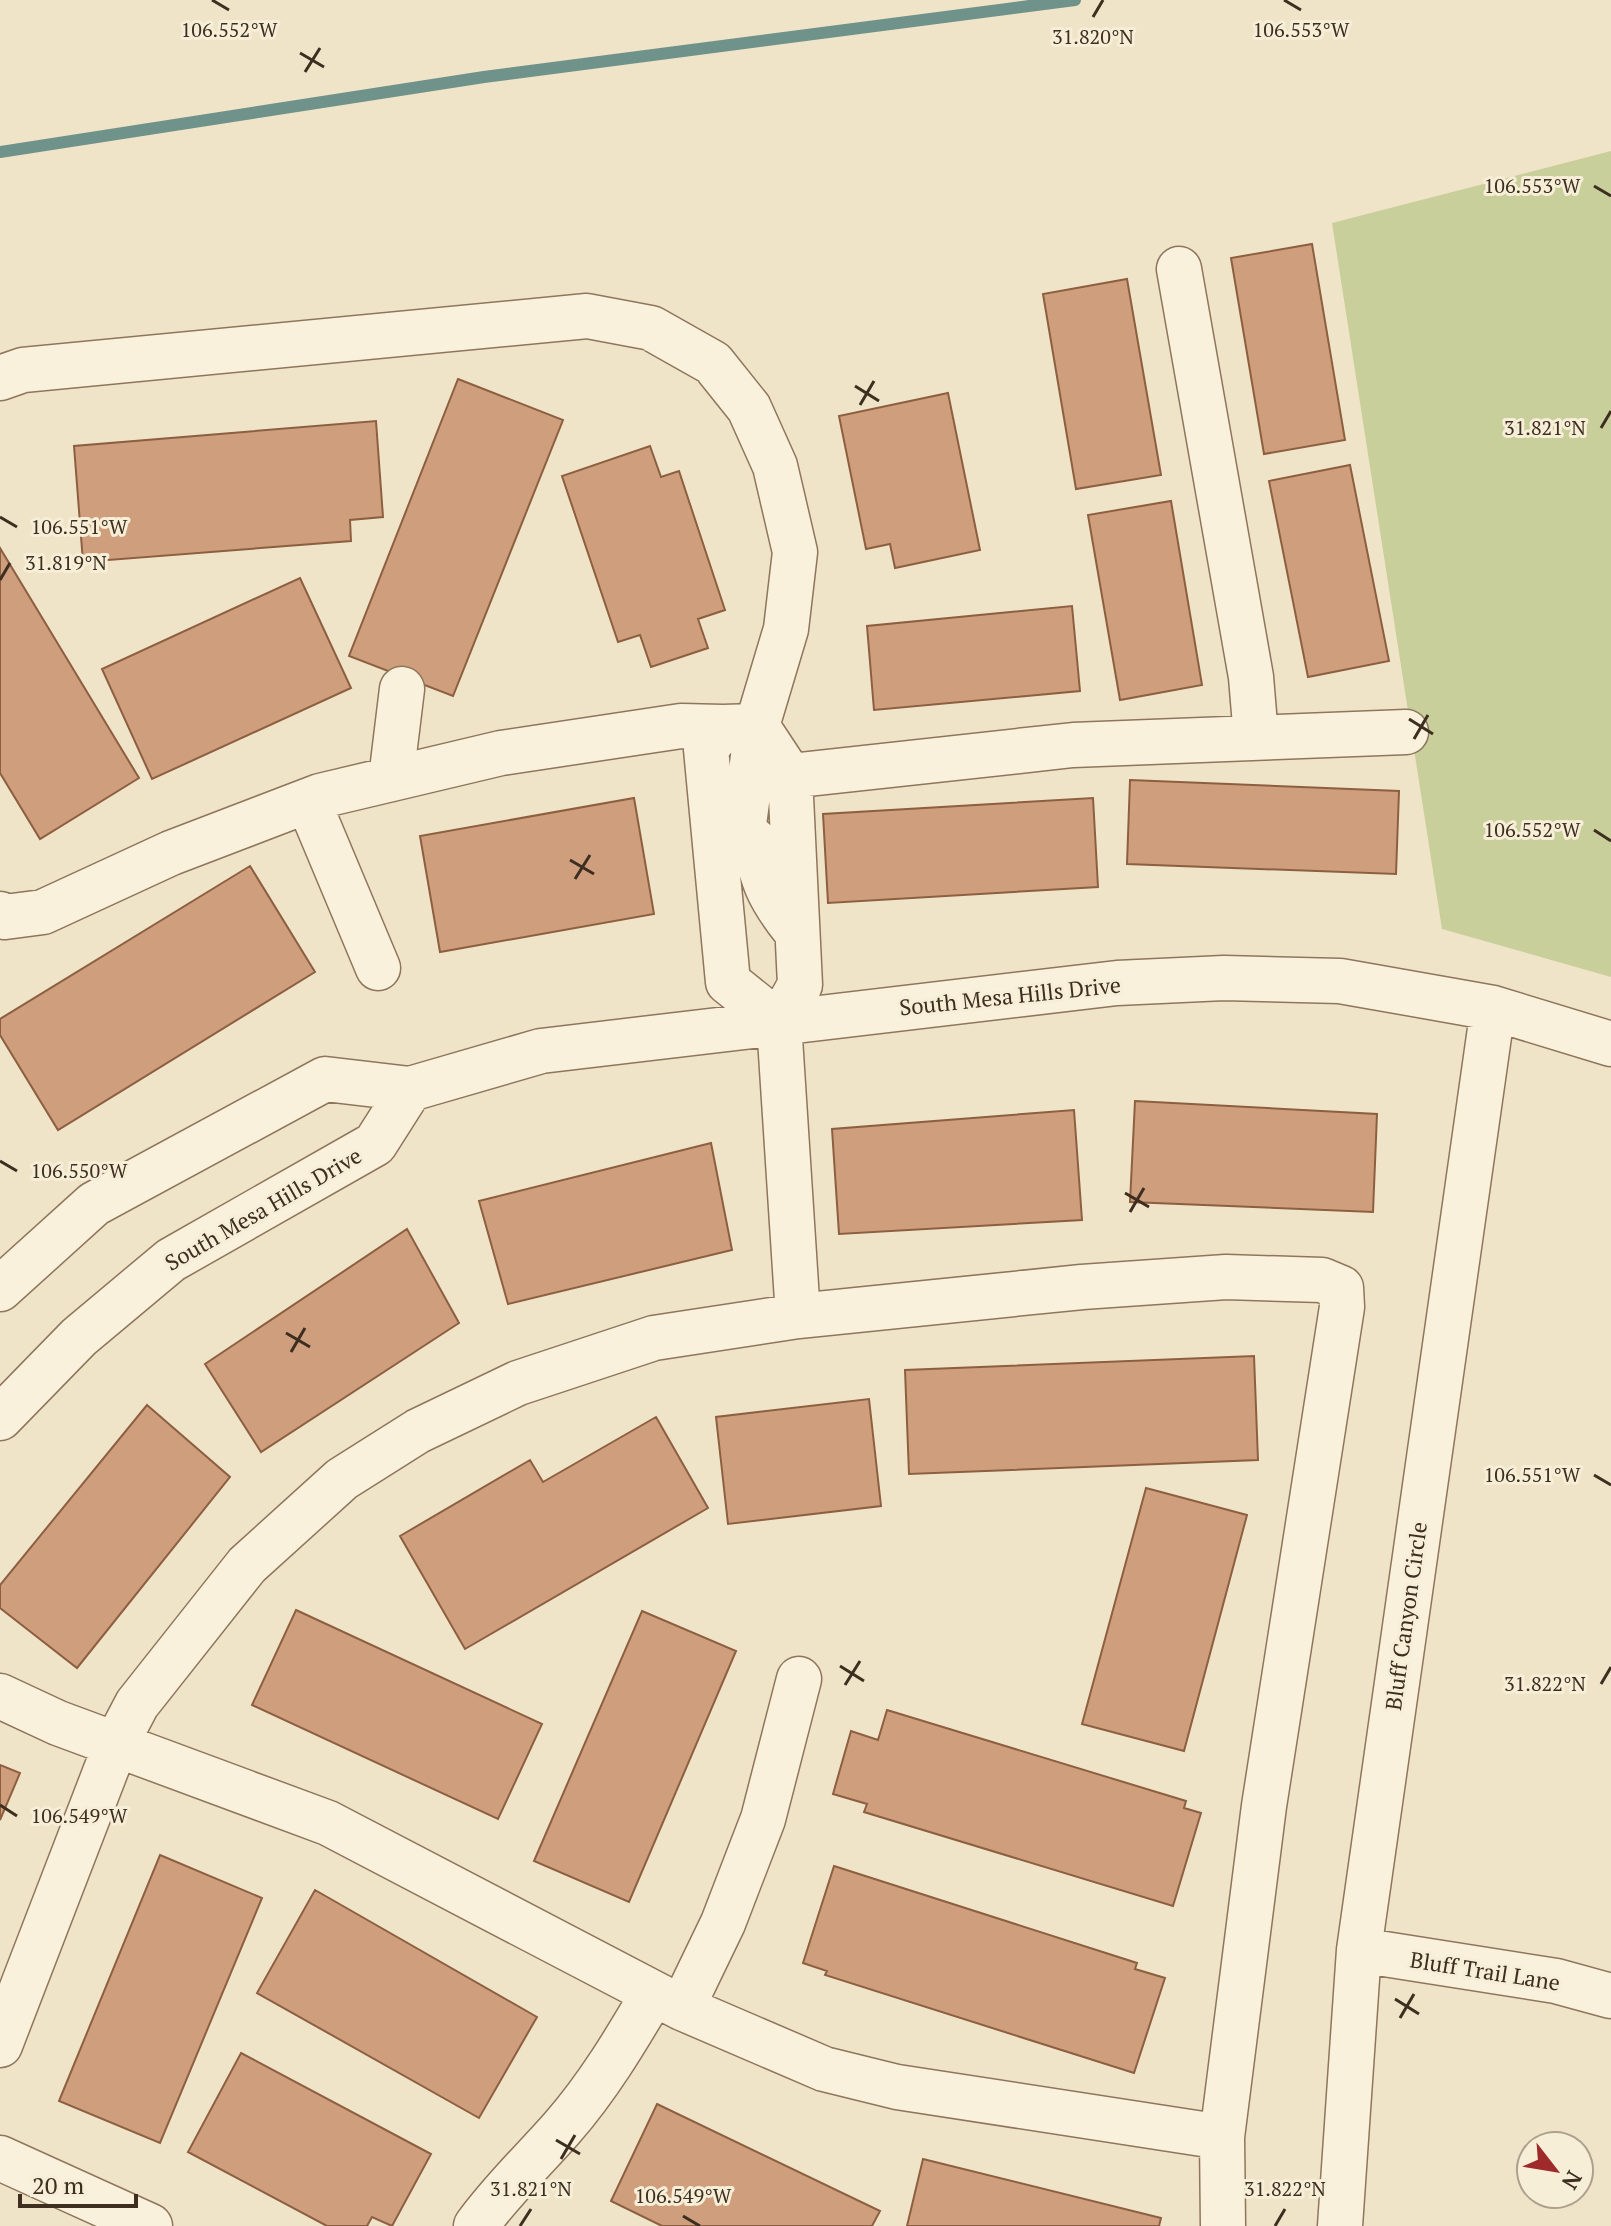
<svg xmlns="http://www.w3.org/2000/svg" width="1611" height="2226" font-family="'PT Serif',serif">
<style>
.green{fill:#c9cf9b}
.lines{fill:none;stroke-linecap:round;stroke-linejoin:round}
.stream{stroke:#6f938a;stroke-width:12}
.building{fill:#cf9f7d;stroke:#8d5f41;stroke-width:2}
.minor-casing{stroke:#8d765c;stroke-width:47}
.minor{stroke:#faf1dc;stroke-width:44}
.ticks{fill:none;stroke:#3d2e20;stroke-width:3}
.labels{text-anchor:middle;stroke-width:6;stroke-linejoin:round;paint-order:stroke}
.street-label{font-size:22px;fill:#3d2e20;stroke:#f7eed8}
.ticks-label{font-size:20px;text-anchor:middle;fill:#3d2e20;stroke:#f7eed8;stroke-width:6;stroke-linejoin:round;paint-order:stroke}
</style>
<rect width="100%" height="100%" fill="#f0e4c8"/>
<path class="green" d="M1611,151V977L1442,929L1332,223Z"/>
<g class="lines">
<path class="stream" d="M0,152L484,77L1075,0"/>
</g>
<path class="building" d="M1312,244L1345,440L1264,454L1231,258Z
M1127,279L1161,475L1076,489L1043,294Z
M458,379L563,420L453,696L349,656Z
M948,393L980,550L895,568L890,544L866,549L839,416Z
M376,421L383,517L350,520L351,541L83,562L74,446Z
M650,446L661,477L679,471L725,610L698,619L708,648L651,667L640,635L618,642L562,476Z
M1350,465L1389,661L1308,677L1269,481Z
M1171,501L1202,685L1120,700L1088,515Z
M0,548L139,778L40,839L0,773Z
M300,578L351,688L152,779L102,669Z
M1072,606L1080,691L874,710L867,626Z
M1130,780L1399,791L1396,874L1127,864Z
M634,798L654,914L440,952L420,836Z
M1093,798L1098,887L828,903L823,814Z
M250,866L315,972L58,1130L0,1035V1019Z
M1135,1101L1377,1114L1373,1212L1130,1202Z
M1074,1110L1082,1220L839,1234L832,1129Z
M711,1143L732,1250L508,1304L479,1201Z
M407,1229L459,1323L261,1452L205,1364Z
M1254,1356L1258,1460L909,1474L905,1370Z
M869,1399L881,1506L728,1524L716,1417Z
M147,1405L230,1477L77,1668L0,1608V1585Z
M656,1417L708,1508L465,1649L400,1536L530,1460L543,1482Z
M1146,1488L1247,1515L1184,1751L1082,1724Z
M296,1610L542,1724L498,1819L252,1705Z
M642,1611L736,1651L629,1902L534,1861Z
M887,1710L1186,1801L1184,1808L1201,1813L1173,1906L864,1812L867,1804L833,1794L851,1731L878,1740Z
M0,1765L20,1773L0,1820Z
M160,1855L262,1898L160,2143L59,2101Z
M834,1866L1137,1963L1135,1969L1165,1978L1134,2073L825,1975L827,1971L803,1963Z
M315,1890L537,2017L479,2118L257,1993Z
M241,2053L431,2154L392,2226L372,2217L367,2226H327L188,2152Z
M657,2104L880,2211L872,2226H662L611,2201Z
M923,2159L1161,2218L1159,2226H907Z"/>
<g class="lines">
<g class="minor-casing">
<path id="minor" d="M1179,269L1251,677L1256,737
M0,378L23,370L587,316L651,328L713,363L749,408L775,466L795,552L786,629L757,726L743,832
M790,776L1073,745L1406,732
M391,779L402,689
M308,801L378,968
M717,835L743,832L754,840C762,880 768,896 794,929
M0,914L5,917L43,912L171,853L320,796L501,753L681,726L723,727
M779,1023L728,982L706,749L723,727L757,726L790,776L800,985L779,1023L798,1316
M0,1289L94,1204L325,1079L410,1089L541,1051L1117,983L1224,978L1340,981L1493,1008L1611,1044
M0,1418L79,1337L171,1260L375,1144L410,1089
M0,1696L58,1723L328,1823L682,2008L824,2069L897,2087L1222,2137
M1359,1950L1556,1981L1611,1996
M682,2008L723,1923L763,1819L799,1679
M0,2045L116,1744L137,1704L247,1565L342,1479L418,1431L518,1383L654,1338L798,1316L1082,1287L1226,1277L1322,1280L1341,1288L1342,1307L1264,1806L1222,2137L1223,2226
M0,2158L150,2226
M476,2226C502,2190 533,2161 562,2128C598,2087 626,2040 653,1994
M1340,2226L1359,1950L1493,1008"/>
</g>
<use href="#minor" class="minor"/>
</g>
<path class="ticks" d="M212,0L229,10M1284,0L1301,10M1093,17L1103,0M300,53L324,67M305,72L320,48M1594,186L1611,196M855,386L879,401M860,405L874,381M1601,428L1611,411M0,517L17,527M0,580L10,563M1409,719L1433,734M1414,739L1428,715M1594,830L1611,841M570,860L594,874M575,879L590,855M0,1161L17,1171M1125,1193L1149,1207M1130,1212L1144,1188M286,1333L310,1347M291,1352L305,1328M1594,1475L1611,1485M840,1666L864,1681M1601,1684L1611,1667M845,1685L860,1661M0,1805L17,1816M1395,1999L1419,2014M1400,2018L1414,1994M556,2140L580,2154M561,2159L575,2135M683,2216L700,2226M520,2226L531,2209M1275,2226L1285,2209"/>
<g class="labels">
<g class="street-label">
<text transform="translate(1010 996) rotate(-6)" y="8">South Mesa Hills Drive</text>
<text transform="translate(263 1209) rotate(-30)" y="8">South Mesa Hills Drive</text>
<text transform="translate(1406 1616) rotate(-82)" y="8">Bluff Canyon Circle</text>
<text transform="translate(1485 1971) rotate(9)" y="8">Bluff Trail Lane</text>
</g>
</g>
<g class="ticks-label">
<text x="1301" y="37">106.553°W</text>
<text x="229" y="37">106.552°W</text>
<text x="1093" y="44">31.820°N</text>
<text x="1532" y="193">106.553°W</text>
<text x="1545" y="435">31.821°N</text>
<text x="79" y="534">106.551°W</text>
<text x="66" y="570">31.819°N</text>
<text x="1532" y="837">106.552°W</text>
<text x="79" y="1178">106.550°W</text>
<text x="1532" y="1482">106.551°W</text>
<text x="1545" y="1691">31.822°N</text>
<text x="79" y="1823">106.549°W</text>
<text x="531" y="2196">31.821°N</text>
<text x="1285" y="2196">31.822°N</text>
<text x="683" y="2203">106.549°W</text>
</g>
<g transform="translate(1555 2170) rotate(121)"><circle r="38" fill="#f7eed8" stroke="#ada18e" stroke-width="2"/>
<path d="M0-6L14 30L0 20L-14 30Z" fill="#9e2a2b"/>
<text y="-12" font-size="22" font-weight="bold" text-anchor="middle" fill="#3d2e20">N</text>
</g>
<path d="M20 2194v12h116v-12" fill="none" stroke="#3d2e20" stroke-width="4"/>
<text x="32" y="2194" font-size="24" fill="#3d2e20" stroke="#f7eed8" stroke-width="6" paint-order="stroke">20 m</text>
</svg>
